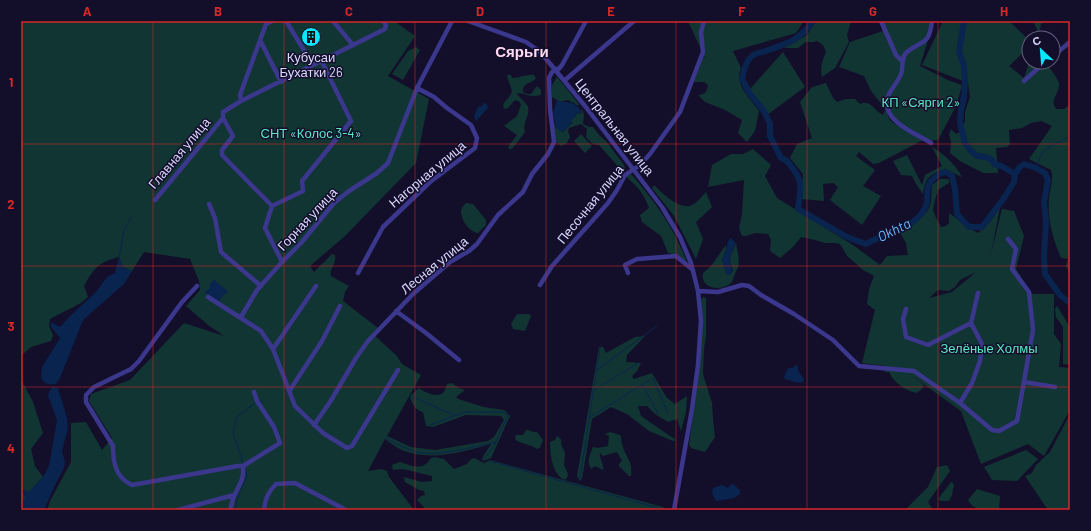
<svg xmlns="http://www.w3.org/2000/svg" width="1091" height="531" font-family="Barlow,sans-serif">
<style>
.green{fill:#113533;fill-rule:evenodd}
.water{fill:#09244f}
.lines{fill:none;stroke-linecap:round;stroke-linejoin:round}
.stream{stroke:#09244f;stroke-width:1}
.river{stroke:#09244f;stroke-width:6}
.minor{stroke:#3a378c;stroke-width:4.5}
.grid{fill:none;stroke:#d62828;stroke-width:1;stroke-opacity:0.55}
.labels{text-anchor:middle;stroke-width:3;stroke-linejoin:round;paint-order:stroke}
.poi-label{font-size:13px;fill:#dcd8ff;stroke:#130f2b}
.park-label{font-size:13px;fill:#5ce8c3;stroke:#130f2b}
.street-label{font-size:13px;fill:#dcd8ff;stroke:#130f2b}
.water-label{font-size:14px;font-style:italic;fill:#66baff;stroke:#130f2b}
.quarter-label{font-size:15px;font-weight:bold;fill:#ffdaf2;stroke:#130f2b}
.neatline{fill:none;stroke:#d62828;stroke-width:1.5}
.grid-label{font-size:13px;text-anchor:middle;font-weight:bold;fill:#d62828}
</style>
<rect width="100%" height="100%" fill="#130f2b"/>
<path class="green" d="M21,21H394L415,36L388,76L429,99L416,163L345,236L310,266L314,272L332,254L335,255C337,263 329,269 331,276L349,286L345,292L343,301L378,328L373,334L397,356L402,364L421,375L387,436L411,447L435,450L488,441L494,437L504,420L501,416L466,415L433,427L426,426L423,412C415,410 412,404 410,396L419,388C424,392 436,398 443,393C445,391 446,387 447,384L452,383L459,388L465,390L456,397L458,399L484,407L504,410L510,416L491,458L483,461L482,458L491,444C462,452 427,463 398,448C393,445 389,442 385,439L368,471L381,469L387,471L389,477L414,510H47L50,501L71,462V423L86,422L102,450L112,438L89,401L91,394L130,380L184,323L224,336L208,325L186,306L200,290L199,281L190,259L144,252L132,271L123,267L119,257C99,262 94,268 84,286L88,297L81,303L50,319L49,326L53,335L51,341L31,347L21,356Z
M688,21H804L796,33L733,51L741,68C734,85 750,98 759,111L755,131L747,142L738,133L742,120L725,110L705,102L699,96V95C706,94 706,92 708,86C704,79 699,83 694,82L703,57L705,58Z
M816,21H851L847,35L849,42L835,68L822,77C820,67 822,61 826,52L823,45L817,41L813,42H806L798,48H784L807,35Z
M879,21H930L928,40L920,66L950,81L962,85L957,104L938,140L927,141L897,124L891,119L886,110L871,91L864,76L839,67L850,42L883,31Z
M943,21H1046L1041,24L1039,34L1034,23L1010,22L1029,40V47L1009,66L1024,78L1028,66L1027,63L1022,56L1029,49V62H1045C1049,68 1058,77 1059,84C1060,93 1049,99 1056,109H1064L1070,105V275L1066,265L1068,259L1061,258C1053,239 1047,219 1049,198C1050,188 1054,180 1051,170L1029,159L1052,126L1041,121L1031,123L1022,128L1009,130L1010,144L1007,147L996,148L998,173H983L960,161L950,153L951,142L949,135L951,129L956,134L960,132L965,121V112L970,97L968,83L922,65Z
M416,47L420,50L403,80L392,74L408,51Z
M783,52L805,87L767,115L750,89Z
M507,75H511L512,78C520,78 526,74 534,75L536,78C532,84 522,82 523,92L527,94H531L537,86L541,90V95C528,98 527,93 517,93V94L528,106C528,109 529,111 528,114C526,120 523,125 525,132L512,149H509L508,147L517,135L504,126L505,125L517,116L521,105L520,102L516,100L514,101L508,108L504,109C501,102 508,100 511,94C514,89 507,81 507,75Z
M557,77L579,104V106L568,100L560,102L552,97V85Z
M826,83L833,98L837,102L846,99H855L860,104C871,99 874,111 883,115L885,110L890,120L896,125L923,140L879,163L873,164L859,152L856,156L875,170L863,186L881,196L862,225L830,200L838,187L833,183L823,184L824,201L801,199L803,174L790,158L797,144L812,138L800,102L812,87Z
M582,108L584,115L583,124L589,127H593L599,135L606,141L624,165L625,167L623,172L599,145C593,145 590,142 586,137L587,129L581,124L569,128L568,131L570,137L567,143L561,146L556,142L552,118L556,128L563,132L572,123L571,120L575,117L576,114L581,113Z
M581,134L592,146L585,153L574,141Z
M932,147C945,155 955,164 962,177L945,169C930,174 925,178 923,194L916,184L912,176L901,175L893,161L907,155L922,185L925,175L942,166Z
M753,149L771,165L765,176L777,198L853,245L880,265L887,256L908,255L906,243L899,231C910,226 926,218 930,205C932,199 931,191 932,185L940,179H948L950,182L938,190L935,200L933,210L936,218L941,227L946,226L949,223V213L956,218L965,226L978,233L990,222L1000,207L991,254L1002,209L1014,211L1024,236L1016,269L1032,294H1054V334L1061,344L1059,367L1070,368V410L1044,456L1028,444L981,464L961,411L911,375L908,374L911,375L924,385L921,390L916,393C905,390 894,383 889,372H885L886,366L862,363L875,310L867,304L869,289L874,276L863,270L847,256L840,244L835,243H825L815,240L801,237L793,247L780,258L770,251L771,240L768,234L755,233L746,236H742L739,228L742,214L744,180L708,187L712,165L731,154H743ZM976,272L952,292L929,298L938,290L949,291L955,287L960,280Z
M627,174H631C656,203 673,226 687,262L678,255L668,253L661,236L642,222L640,215L649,208C646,199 641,191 635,185C631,181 628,179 625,175Z
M654,185C662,193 680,211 692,205C698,202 702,196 706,192L712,207L696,222L703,239L696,259L674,216L652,188Z
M466,203L473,204L486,220V225L478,233C469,232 458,217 462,208C463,206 465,204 466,203Z
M736,242C737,250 740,260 738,267C737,270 735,273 734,276C733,279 733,282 730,284C719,292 700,288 703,273L711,266L726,245V250L722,260L727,275L731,274L733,270C726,257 733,254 736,242Z
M703,297L706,298V336L704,349L703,374L712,403L713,419L715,437L705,452L691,448L689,445L700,361L701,300Z
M1057,306L1070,327V365L1063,364V327L1056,317L1055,309Z
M517,314H529L531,316L525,331L513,329L511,324Z
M645,336L627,355L626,362L641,363L637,371L632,376L634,379L652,373L667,398L675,404L687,396L686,412L681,431L677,419L668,422L655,414L647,406H638L641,416L676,440L673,441L649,431L627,414L611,407L592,419L582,479L580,481L577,476L599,347H603L606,353L635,337Z
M21,379L33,402L43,433L31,449L35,466L43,477L29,492L23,490L26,500L21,504Z
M1070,414V510L1065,509L1048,510L1025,476L1032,473L1036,465L1050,452Z
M526,430H528L533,432H537L543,440L540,448L537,449C530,444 520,444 515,439L516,435H523Z
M610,432L620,435C622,439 621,440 622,444C625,457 633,460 631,476H629L619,466V464L622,461L617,452L603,456L600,453C599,459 604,463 603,470L595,466L591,469C586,460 590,455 593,447L598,448L608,446L609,436L605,434Z
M557,436L561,439V444L565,453L564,465L568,474L567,478L564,480C552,473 550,454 550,442L555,440Z
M1026,450L1038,459L1017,481L992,480L984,467Z
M434,457L444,459L454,469L467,464L470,460L474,458L484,463L490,460L663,507L666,510H422L424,507L417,500L421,496L425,495L424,491L419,490L405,482L404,477L422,482L432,481V476L403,469L393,470L392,465L400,462C410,466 424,471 430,459Z
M947,465L950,471L928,502L933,510H905L928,487L937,467Z
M951,482L954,484L952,495L949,501H941L938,499Z
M977,489L1000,496L999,510C987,510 974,512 968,500Z"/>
<path class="water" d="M557,100C565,104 574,99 581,111L580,113H577L575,117L571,120L572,122L563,132L556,128L553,113Z
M484,103L487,104L488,108L476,121L474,116L478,107L482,106Z
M731,238L735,242C733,254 726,257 732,270L731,274L727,275L722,260C723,257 725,254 726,251C728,245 726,242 731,238Z
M119,257L123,267L132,271L124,284L83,320L60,378L56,384C49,385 45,384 41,378L42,367L60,338L51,327V322L60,327L70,316L96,292L107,277L115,273Z
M214,279C218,285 223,286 227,291V294H224L219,301L204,292L209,289L210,284Z
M796,365L798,366V371L804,379L803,382C796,385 792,379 786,380L784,377L788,368H792Z
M52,387L58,388L67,418L68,428L62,451L65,462L64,468L54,487L44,510H21V504C26,499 26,497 23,490L29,492L43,477L49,466L57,420L48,396L49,392Z
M733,484L740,490V494L734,498L716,501L712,493L713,488L722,485L728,488L730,485Z"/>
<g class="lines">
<path class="stream" d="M1036,168C1043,143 1052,148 1070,136
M119,258L124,230L132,216
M597,370L657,326
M643,385L658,414
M594,390L638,363
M413,397L454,415
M260,401L263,402
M590,417L653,378L668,414
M430,425L465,412H503L508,415L494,446L484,459
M385,438C397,444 409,451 422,453C442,456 476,446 496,442
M490,461L658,508
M243,463L233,433L237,417L255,403
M580,479L600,348
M235,510L238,497L247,476L245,469"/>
<path class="river" d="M813,21C800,40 788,43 766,51C762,52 755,53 752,56C746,61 743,73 742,79L750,94L764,111L770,124V136L781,158C786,159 788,162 791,166C805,184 800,189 798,209L847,237L866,244C884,233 909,230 922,213C935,196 916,187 943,172L948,173L952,176L955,189L957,214L969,227H982L1004,198L1014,182L1015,174L1019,168L1024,164L1036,168L1045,173L1048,180L1044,202L1046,222L1044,257L1045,274L1060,295L1070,303
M964,21L959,52L964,66L965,82L964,97L961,109L960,123L965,143L970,150L977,156L986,157L992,160L994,164L1001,166L1015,174"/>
<path class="minor" d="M286,21L313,65
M333,21L353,45
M468,21L526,42L539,51L547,60L585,106L662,207L680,237L691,263L698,291L701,321L698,365L692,409L674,510
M881,21L896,55L902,61
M260,40L281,82
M1053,56L1070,42
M557,71L562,65L586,21
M565,80L634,21
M1024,81L1045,62
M241,101L385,29L386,25L383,21
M223,118L233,136L222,150V155L272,206L303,191L302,181L351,121L321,60
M931,143C917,134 884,122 887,101C888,91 897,84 901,74C904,67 900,58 907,52C923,39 929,46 932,21
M155,200L223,118V112L241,101L240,95L266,24L272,21
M209,204L215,218L221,252L261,286
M272,206L265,228L282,262L301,243L334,203L349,191L377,173L388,163L417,88L452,21
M358,273L383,227L430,182L475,148L477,138L471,125L447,108L434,97L417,88
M628,273L625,265L637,259L676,256L693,270
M540,285L552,266L608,203L617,190L625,175L640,165L650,154L680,112L703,52L701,32L704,21
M197,286L182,302L139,361L131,369L94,387L86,395V402L113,446C113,463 116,478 132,485L238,466H243
M698,291L718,292L742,285L749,286L761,295L794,314L833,340L859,366L914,371L960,403L992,430L999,431L1017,421L1033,330L1029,292L1012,269L1016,249L1008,239
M208,297L261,331L273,349L295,406L323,433L347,448L352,446L398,370
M906,309L903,319L906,337L928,345L971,323
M396,311L426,333L459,360
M241,317L257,290L282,262
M273,349L316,286
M1024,382L1055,387
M290,390L322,341L340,306
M960,403L972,383L980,361L982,344L971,323L978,293
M314,425L330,402L356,358L368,341L413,294L450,262L469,251L477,244L498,215L523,192L532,174L548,154L554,142L550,109L549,78L552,72L556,69
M178,510L234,495
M230,510C232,505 232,499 235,494C240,483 244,480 243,466L280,443L274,427L257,401L254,392
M264,510C265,499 268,492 276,484L295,483L346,510"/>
</g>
<path class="grid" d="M153,21V510M284,21V510M415,21V510M546,21V510M676,21V510M807,21V510M938,21V510M21,144H1070M21,266H1070M21,387H1070"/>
<defs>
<g id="building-disc" transform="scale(1)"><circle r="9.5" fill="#04e9ff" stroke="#130f2b"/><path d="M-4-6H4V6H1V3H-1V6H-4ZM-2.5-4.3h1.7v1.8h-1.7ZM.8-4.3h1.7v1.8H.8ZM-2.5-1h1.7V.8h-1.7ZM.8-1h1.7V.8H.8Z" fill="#111"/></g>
</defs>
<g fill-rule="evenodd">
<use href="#building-disc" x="311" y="37"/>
</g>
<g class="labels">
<g class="poi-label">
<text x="311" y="62">Кубусаи<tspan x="311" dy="15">Бухатки 26</tspan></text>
</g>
<g class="park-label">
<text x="921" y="107">КП «Сярги 2»</text>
<text x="311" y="138">СНТ «Колос 3-4»</text>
<text x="989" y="353">Зелёные Холмы</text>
</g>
<g class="street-label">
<text transform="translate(615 127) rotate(52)" y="5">Центральная улица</text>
<text transform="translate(179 153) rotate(-50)" y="5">Главная улица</text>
<text transform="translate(427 174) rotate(-40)" y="5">Нагорная улица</text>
<text transform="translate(590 204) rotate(-51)" y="5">Песочная улица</text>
<text transform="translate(307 219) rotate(-47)" y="5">Горная улица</text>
<text transform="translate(434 265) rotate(-39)" y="5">Лесная улица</text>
</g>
<g class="water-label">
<text transform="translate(894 230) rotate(-26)" y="5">Okhta</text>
</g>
<g class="quarter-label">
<text x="522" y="57">Сярьги</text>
</g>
</g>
<rect width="1091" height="531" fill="none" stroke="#130f2b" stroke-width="44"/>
<g transform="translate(1041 50) rotate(334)"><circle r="19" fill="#130f2b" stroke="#635f80"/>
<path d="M0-3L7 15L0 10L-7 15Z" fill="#04e9ff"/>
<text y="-6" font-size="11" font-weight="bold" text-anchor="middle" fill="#dcd8ff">С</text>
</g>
<rect x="22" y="22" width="1047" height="487" class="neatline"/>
<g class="grid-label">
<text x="87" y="16">A</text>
<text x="218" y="16">B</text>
<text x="349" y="16">C</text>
<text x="480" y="16">D</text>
<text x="611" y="16">E</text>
<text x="742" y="16">F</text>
<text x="873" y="16">G</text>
<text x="1004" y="16">H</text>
<text x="11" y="87">1</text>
<text x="11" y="209">2</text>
<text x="11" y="331">3</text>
<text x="11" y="453">4</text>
</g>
</svg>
